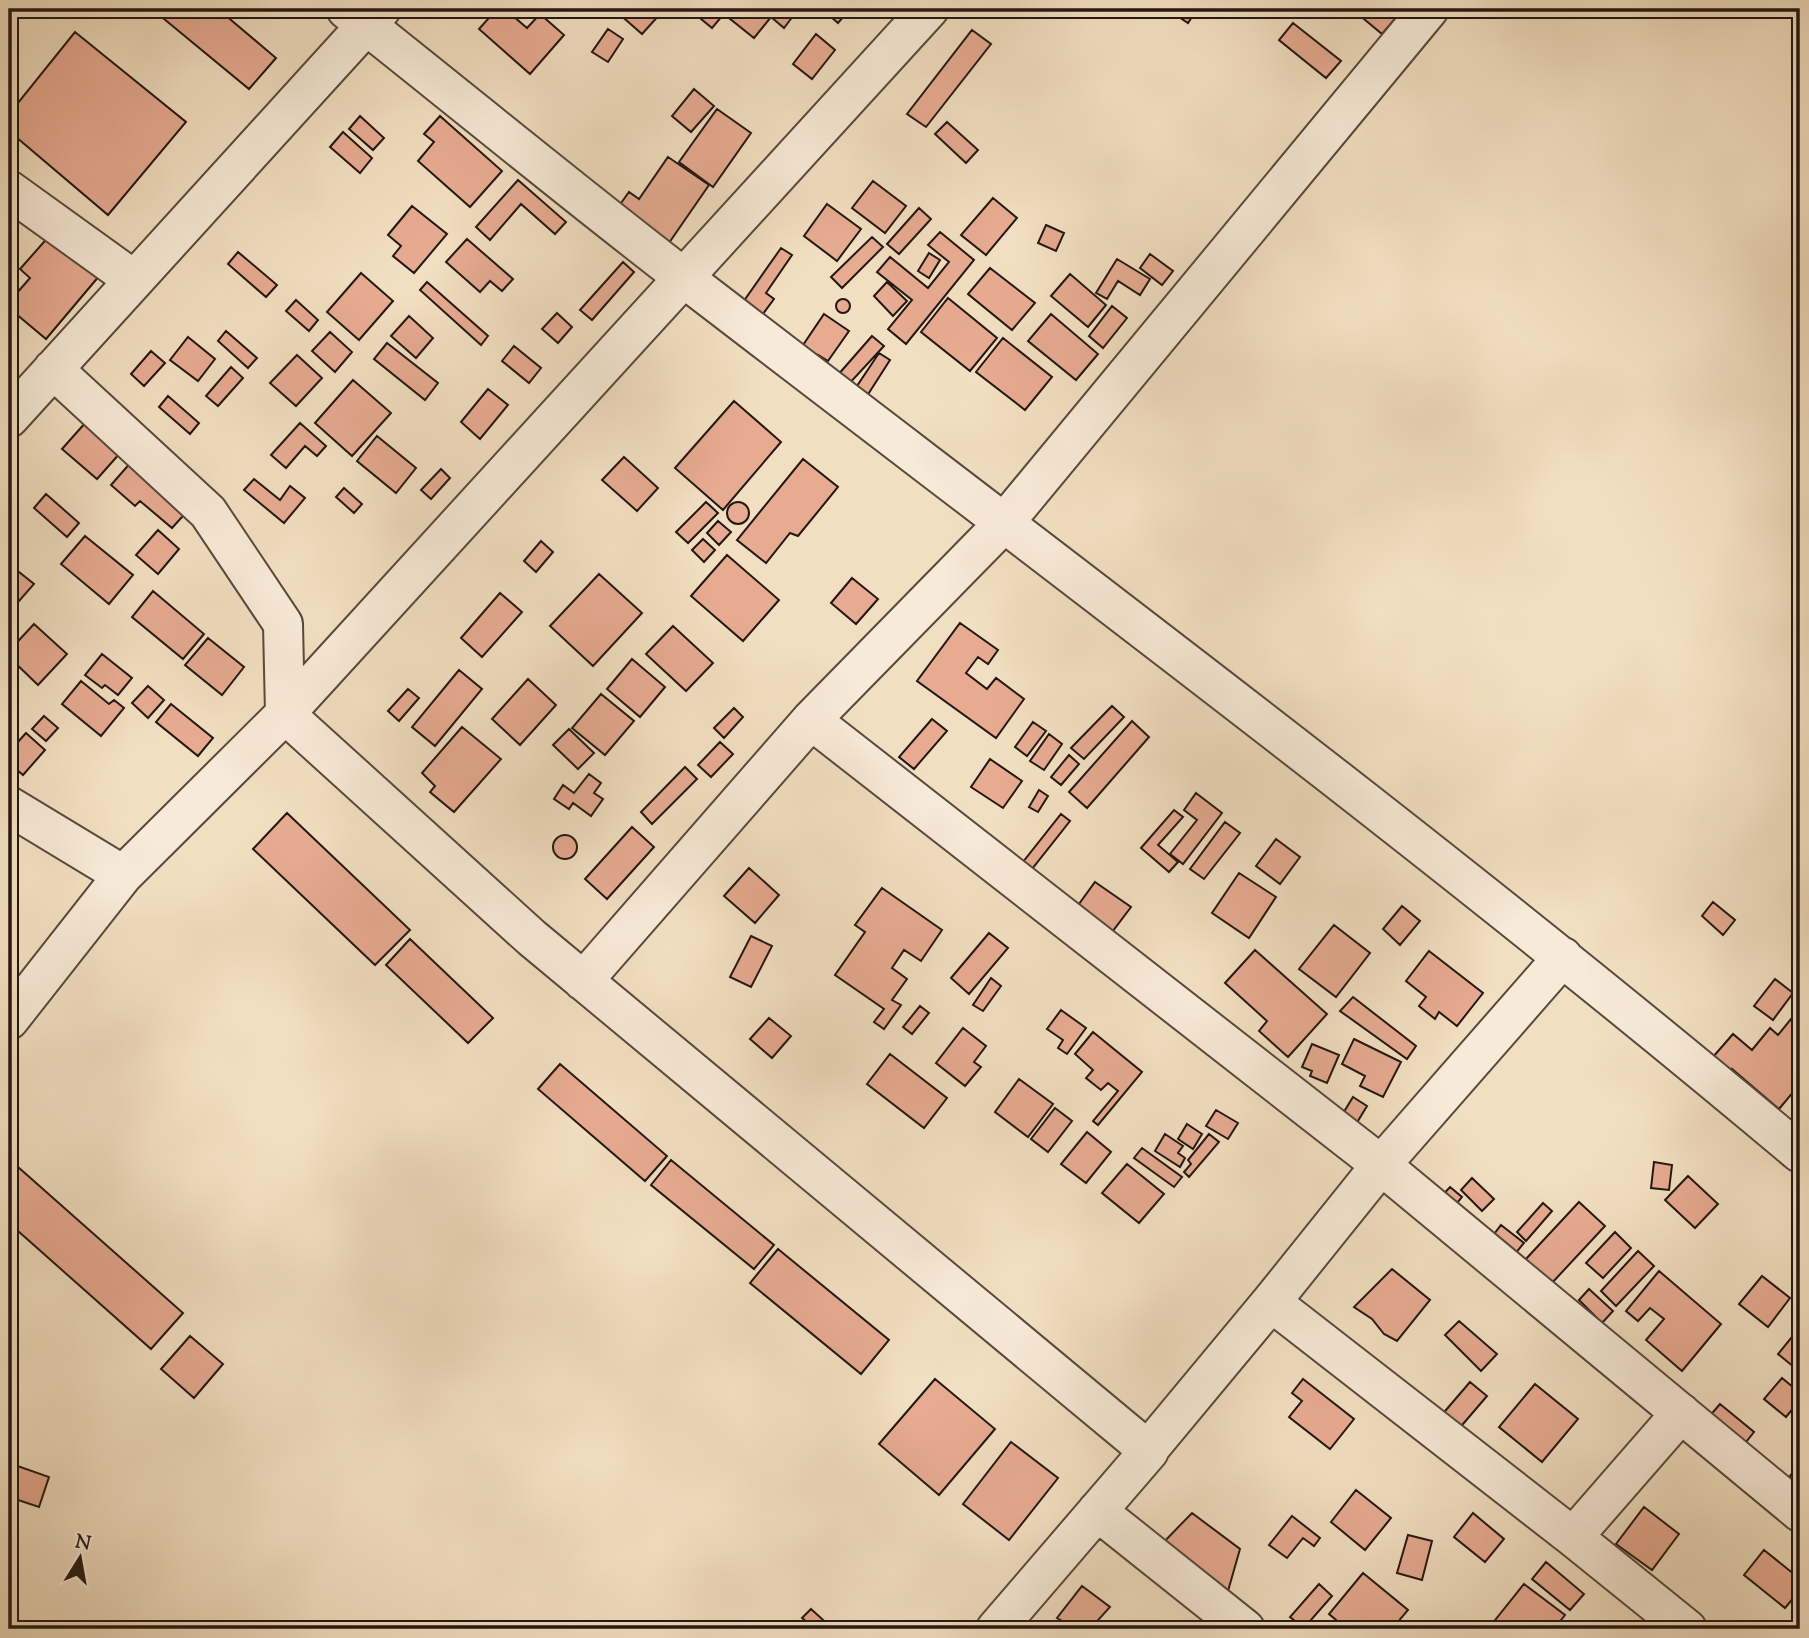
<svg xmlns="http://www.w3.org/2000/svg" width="1809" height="1638" font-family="'Sorts Mill Goudy',serif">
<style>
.building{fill:#e7ab92;stroke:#231711;stroke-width:2}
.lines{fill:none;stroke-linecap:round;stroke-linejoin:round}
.minor-casing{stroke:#57493d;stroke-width:42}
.minor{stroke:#f7ead7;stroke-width:38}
</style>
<rect width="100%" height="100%" fill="#f2dfc1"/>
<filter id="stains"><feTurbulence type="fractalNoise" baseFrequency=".00286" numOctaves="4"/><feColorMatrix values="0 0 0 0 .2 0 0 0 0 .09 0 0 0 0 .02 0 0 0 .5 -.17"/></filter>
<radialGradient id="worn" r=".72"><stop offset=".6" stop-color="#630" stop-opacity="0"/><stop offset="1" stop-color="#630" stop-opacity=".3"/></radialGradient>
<path class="building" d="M152,9H218L276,58L249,89Z
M497,9H505L527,28L540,14L564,35L530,74L479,29Z
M622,9H657L661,13L642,34L618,13Z
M689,9H728L712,28Z
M736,9H752L758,14L761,9H783L793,16L784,28L771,17L754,38L729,18Z
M822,9H850L838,23Z
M1167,9H1197L1188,23Z
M1352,9H1395L1400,13L1382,34Z
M1293,23L1341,61L1326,78L1279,40Z
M608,29L623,39L608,62L592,52Z
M972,30L991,44L926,127L907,114Z
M75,32L186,122L108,215L9,131V114Z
M816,34L835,50L812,79L793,64Z
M694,89L714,106L691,132L672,116Z
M717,109L751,133L713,187L679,162Z
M360,116L384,138L373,150L349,129Z
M440,116L502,171L470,207L418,161L434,142L424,134Z
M947,122L978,150L966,163L935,134Z
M343,132L372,158L360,173L330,147Z
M668,157L709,185L662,253L616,210L629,192L639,199Z
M518,180L566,222L555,234L521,204L490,240L476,227Z
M873,181L906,206L885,233L852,208Z
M993,198L1017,218L986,255L961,235Z
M827,204L861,229L837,261L804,236Z
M412,206L447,234L414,273L393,256L401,246L388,235Z
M919,208L931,219L899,254L887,244Z
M1046,225L1064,233L1056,251L1038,243Z
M940,232L974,260L906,344L888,329L912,300L877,272L890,257L928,288L949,262L928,245Z
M51,234L100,275L46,339L9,308V302L30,278L20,269Z
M872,237L883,247L842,288L831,277Z
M467,239L513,279L502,291L490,281L480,292L446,262Z
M781,248L792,255L766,293L774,299L760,318L741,305Z
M238,252L277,285L266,297L228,264Z
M929,253L940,260L929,278L918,271Z
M1150,254L1173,271L1162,285L1140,268Z
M1117,259L1150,279L1140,295L1118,281L1107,299L1096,293Z
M623,262L634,272L592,320L580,310Z
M990,268L1035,303L1012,330L968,294Z
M361,273L393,301L359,340L327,312Z
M1070,274L1106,305L1088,327L1051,296Z
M427,282L488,336L481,345L420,290Z
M887,282L907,301L893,316L874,296Z
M948,298L997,338L970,371L921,332Z
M836 306a7 7 0 1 1 14 0a7 7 0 1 1-14 0Z
M296,300L318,320L309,331L286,311Z
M1112,306L1127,318L1103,348L1089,336Z
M557,313L572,327L558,343L542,329Z
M824,314L849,331L828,361L818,355L814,362L799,351Z
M1051,314L1098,354L1076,380L1028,341Z
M409,316L433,338L416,358L391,336Z
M226,331L257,358L248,368L218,341Z
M330,332L352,352L335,372L312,351Z
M872,336L884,346L848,385L837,376Z
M188,337L215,359L198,381L170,360Z
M1003,338L1052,377L1025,410L976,372Z
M387,343L438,383L425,400L374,359Z
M514,346L541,368L529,383L502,361Z
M151,351L165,363L144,386L131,374Z
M879,353L890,360L867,396L855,389Z
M297,355L322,378L296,406L270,383Z
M231,367L243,378L218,406L206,396Z
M353,380L391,413L352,456L315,423Z
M488,389L508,405L480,439L461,422Z
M168,396L199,423L190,434L159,407Z
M734,401L781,442L723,510L675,468Z
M86,422L121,452L97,479L62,449Z
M300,423L326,446L317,456L305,446L286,468L271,455Z
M377,436L416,468L396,493L357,461Z
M624,457L658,488L637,511L602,480Z
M803,459L838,487L798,536L790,533L766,563L737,540Z
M132,461L192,506L172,528L140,501L135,506L111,485Z
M441,469L450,478L431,499L421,490Z
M254,479L280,500L290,486L305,498L284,523L244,490Z
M344,488L362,504L354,513L336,497Z
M46,494L79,523L67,537L34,508Z
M727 513a11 11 0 1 1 22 0a11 11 0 1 1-22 0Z
M706,502L718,513L688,543L676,532Z
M718,521L731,532L719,545L707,533Z
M158,530L179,549L158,574L136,555Z
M85,536L133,575L109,604L61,564Z
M703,539L715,550L704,562L692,550Z
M541,541L553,552L536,572L524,561Z
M727,555L779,600L743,641L691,596Z
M9,564L34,584L12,609L9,606Z
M599,574L642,613L593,666L550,626Z
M852,578L878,599L856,624L831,603Z
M153,591L204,634L183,659L132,617Z
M500,593L522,612L482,657L461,638Z
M960,623L998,650L988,664L978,657L966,673L987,689L996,678L1024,699L996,738L917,681Z
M34,624L67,654L38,685L9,657V651Z
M673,626L713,663L686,691L646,654Z
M208,638L244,667L222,695L185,665Z
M102,654L132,678L118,695L105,685L102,688L85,675Z
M632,659L665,687L640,717L607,689Z
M459,670L482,689L435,746L412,727Z
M528,679L556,705L520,745L492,719Z
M81,681L109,704L114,700L124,708L101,736L62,704Z
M148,686L164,700L148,718L132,703Z
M408,689L419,698L399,721L388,711Z
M601,694L634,721L605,755L572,728Z
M171,704L213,738L198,756L156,722Z
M1112,706L1124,717L1084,759L1071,748Z
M734,708L743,717L724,738L714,728Z
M44,716L58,728L46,741L32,729Z
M932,719L947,731L914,769L899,757Z
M1132,721L1149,737L1087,808L1069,792Z
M1033,722L1046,731L1027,756L1015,747Z
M462,727L501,759L454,812L430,792L435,786L422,773Z
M569,729L594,753L578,769L553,745Z
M26,733L45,750L23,775L9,763V752Z
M1049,734L1062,744L1044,770L1030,761Z
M720,742L733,754L711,777L698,765Z
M1069,755L1079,764L1061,785L1051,777Z
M990,759L1022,781L1003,808L971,787Z
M685,767L697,779L652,824L641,812Z
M589,774L601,783L594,793L603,799L591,816L573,803L569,809L554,799L563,785L574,793Z
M1039,790L1048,796L1038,812L1029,807Z
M1196,793L1222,813L1183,864L1170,854L1197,820L1184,810Z
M1174,810L1183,817L1158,845L1178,862L1169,872L1141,848Z
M287,813L410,930L375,965L253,849Z
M1061,814L1070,821L1028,874L1019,867Z
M1225,822L1240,833L1204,879L1190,869Z
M632,827L654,847L607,899L585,879Z
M553 847a12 12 0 1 1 24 0a12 12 0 1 1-24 0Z
M1276,839L1300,857L1280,884L1256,866Z
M749,868L779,895L755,923L724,896Z
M1239,873L1276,897L1249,938L1212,913Z
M1095,882L1131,907L1106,940L1071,915Z
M882,888L942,930L921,961L904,950L892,968L907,979L892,1000L901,1005L884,1029L874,1022L884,1009L835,975L865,932L855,925Z
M1713,902L1735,920L1723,935L1702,916Z
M1402,906L1420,921L1400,945L1383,929Z
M1334,925L1370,953L1336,997L1299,969Z
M989,933L1008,948L969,994L951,978Z
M751,936L772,946L751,987L730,977Z
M410,939L493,1018L468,1043L386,965Z
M1255,950L1327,1014L1288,1057L1259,1031L1267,1021L1225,983Z
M1429,951L1483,993L1457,1026L1439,1012L1435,1019L1419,1006L1426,997L1406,981Z
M991,978L1001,986L983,1011L973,1005Z
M1775,979L1793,993L1773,1020L1754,1006Z
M1353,997L1416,1046L1407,1059L1340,1011Z
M920,1006L929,1013L912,1034L903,1027Z
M1061,1010L1086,1028L1067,1054L1058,1048L1063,1040L1047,1029Z
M769,1018L791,1036L772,1058L750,1039Z
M1791,1019L1800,1027V1084L1779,1109L1732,1069L1727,1083L1706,1065L1733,1034L1752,1050L1770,1028L1778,1035Z
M963,1028L986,1046L974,1062L981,1067L965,1086L936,1063Z
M1093,1032L1142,1072L1098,1125L1093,1121L1118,1091L1108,1083L1101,1090L1086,1078L1093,1070L1075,1054Z
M1354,1039L1401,1062L1383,1097L1360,1086L1365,1076L1342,1064Z
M1312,1044L1339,1055L1327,1083L1310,1076L1312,1071L1302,1067Z
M890,1054L947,1098L924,1128L867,1084Z
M560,1064L667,1156L645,1181L538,1089Z
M1019,1079L1053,1104L1028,1137L995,1112Z
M1353,1097L1367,1106L1350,1134L1336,1125Z
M1055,1108L1072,1121L1048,1152L1031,1139Z
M1216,1110L1238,1123L1228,1139L1206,1126Z
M1187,1124L1202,1134L1193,1149L1178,1139Z
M1087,1132L1111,1152L1086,1183L1061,1164Z
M1165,1134L1183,1146L1178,1153L1185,1158L1180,1167L1155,1151Z
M1209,1134L1219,1142L1189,1177L1184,1172L1191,1164L1188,1160Z
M1142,1148L1182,1177L1174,1187L1134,1158Z
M9,1159L183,1313L151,1349L9,1223Z
M671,1160L774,1245L754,1269L651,1185Z
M1654,1162L1672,1165L1669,1190L1651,1188Z
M1127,1164L1164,1194L1139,1223L1102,1193Z
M1688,1176L1718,1204L1695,1228L1665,1200Z
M1472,1178L1494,1199L1482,1211L1461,1190Z
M1450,1187L1462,1197L1449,1213L1436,1202Z
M1579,1202L1605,1226L1551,1284L1525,1260Z
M1543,1203L1552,1211L1526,1241L1517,1232Z
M1501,1225L1524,1243L1510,1260L1488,1242Z
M1615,1232L1631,1248L1603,1278L1586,1263Z
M778,1249L889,1340L861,1374L750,1283Z
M1638,1251L1654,1266L1616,1306L1601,1291Z
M1392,1269L1430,1300L1397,1341L1384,1334L1372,1319L1354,1307Z
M1659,1271L1721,1324L1682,1371L1646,1340L1664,1319L1650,1308L1638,1321L1626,1311Z
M1762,1276L1790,1298L1768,1327L1739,1304Z
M1589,1289L1613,1311L1602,1323L1579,1300Z
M1459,1321L1497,1354L1481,1371L1445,1335Z
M1800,1327V1372L1778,1354Z
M190,1336L223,1364L194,1398L161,1369Z
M1782,1378L1800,1393V1400L1786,1417L1764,1399Z
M935,1379L995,1429L939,1495L879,1444Z
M1303,1379L1354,1419L1330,1449L1289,1417L1302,1401L1292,1393Z
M1470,1382L1487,1396L1457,1431L1440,1417Z
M1535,1384L1578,1419L1542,1462L1499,1427Z
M1720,1404L1754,1432L1742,1447L1708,1418Z
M1011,1442L1058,1478L1009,1540L963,1504Z
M9,1463L49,1477L39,1507L9,1497Z
M1800,1463V1484L1790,1476Z
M1356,1490L1391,1518L1365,1550L1331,1522Z
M1644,1507L1679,1534L1652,1570L1616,1544Z
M1192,1513L1240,1549L1224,1605L1157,1549Z
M1473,1513L1504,1539L1485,1562L1454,1537Z
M1292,1516L1320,1538L1314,1546L1303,1538L1287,1558L1269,1545Z
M1408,1535L1432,1541L1422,1580L1397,1573Z
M1764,1550L1800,1579V1590L1785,1608L1744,1575Z
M1546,1562L1584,1594L1570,1610L1532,1579Z
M1363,1573L1408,1610L1392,1629H1347L1329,1614Z
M1319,1584L1332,1596L1304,1628L1290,1617Z
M1524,1584L1565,1615L1554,1629H1488Z
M1082,1586L1110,1607L1090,1629H1076L1057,1618Z
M811,1609L833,1629H815L802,1618Z"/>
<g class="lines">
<g class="minor-casing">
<path id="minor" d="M346,9C460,99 572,192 688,281C1061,568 1440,850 1800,1153
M9,190L134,280
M53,369L208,512L283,624L285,714
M9,418L381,9
M285,714L929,9
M811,720L1381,1165L1800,1512
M9,806L123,875L9,1020
M123,875L285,714L532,938L1149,1451L996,1629
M583,981L811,720L1004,523L1429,9
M1271,1302L1381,1165L1563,957
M1148,1450L1271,1302L1573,1537L1687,1629
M1097,1511L1245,1629
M1573,1537L1681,1413"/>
</g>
<use href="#minor" class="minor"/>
</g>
<rect width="1809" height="1638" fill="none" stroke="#f2dfc1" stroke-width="35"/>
<rect x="10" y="10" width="1788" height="1617" fill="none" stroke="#231711" stroke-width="3.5"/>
<rect x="18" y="18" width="1774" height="1603" fill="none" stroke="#231711" stroke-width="2"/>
<g transform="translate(80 1558) rotate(11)" stroke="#f7ead7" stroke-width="5" paint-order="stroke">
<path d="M0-5L12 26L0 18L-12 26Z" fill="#231711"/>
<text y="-10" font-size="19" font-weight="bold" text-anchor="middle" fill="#231711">N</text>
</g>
<rect width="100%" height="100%" filter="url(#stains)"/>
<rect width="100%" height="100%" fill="url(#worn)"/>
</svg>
